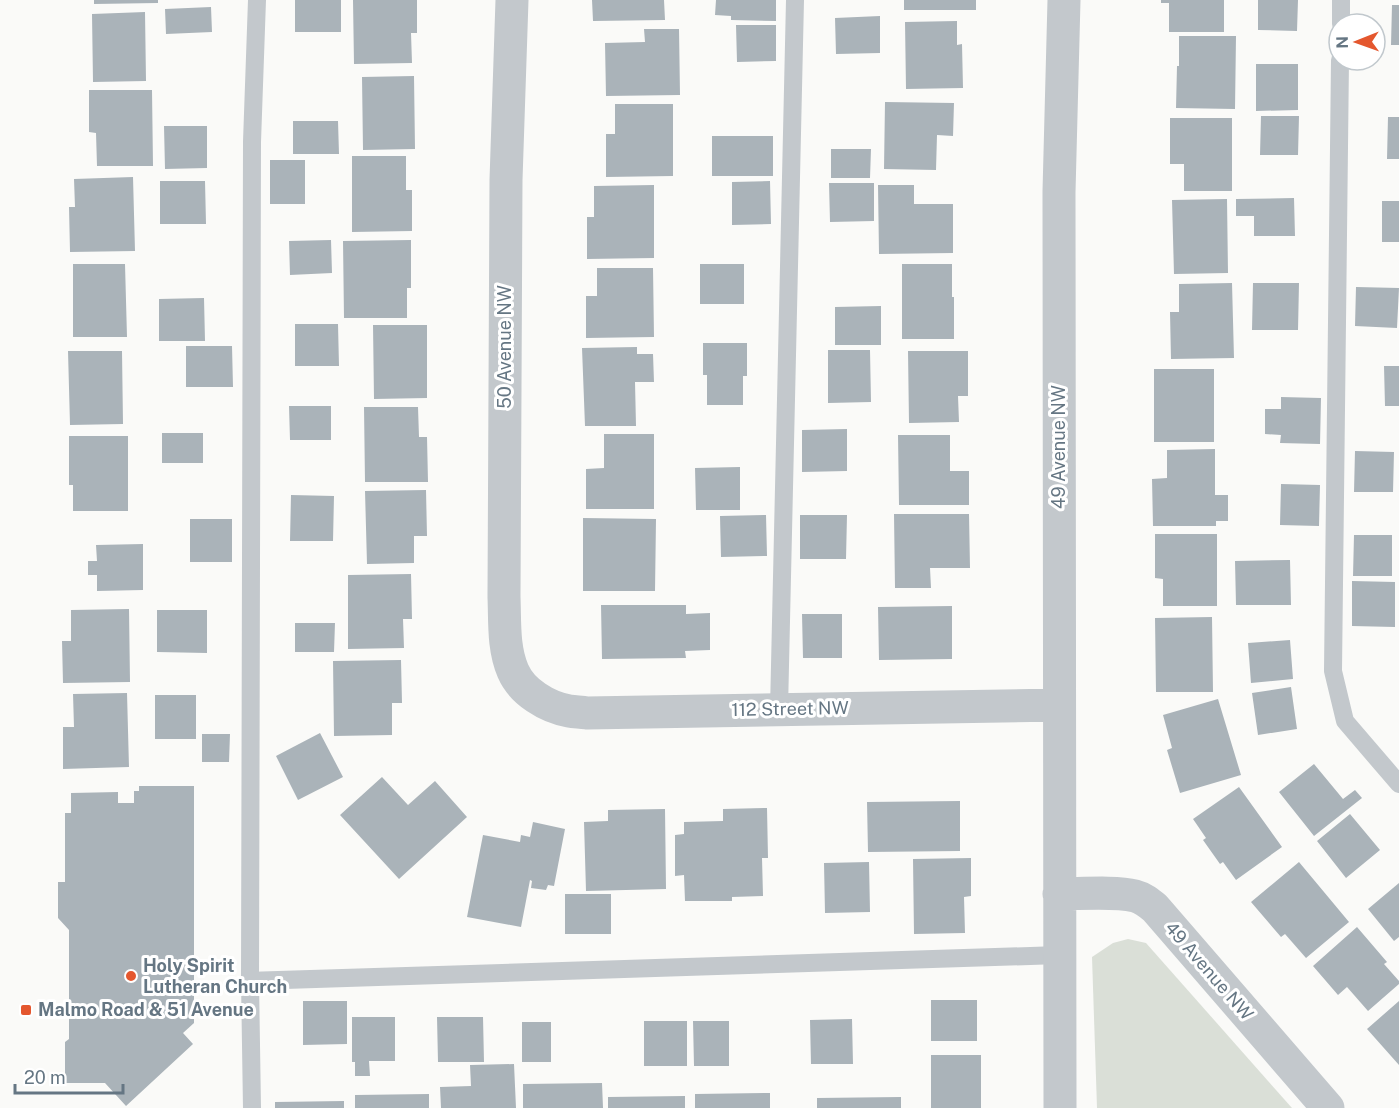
<svg xmlns="http://www.w3.org/2000/svg" width="1399" height="1108" font-family="'Public Sans',sans-serif">
<style>
.green{fill:#dadfd7}
.building{fill:#aab3b9}
.lines{fill:none;stroke-linecap:round;stroke-linejoin:round}
.service{stroke:#c3c8cc;stroke-width:18}
.minor{stroke:#c3c8cc;stroke-width:33}
.poi-dot{fill:#e4572e;stroke:#fff;stroke-width:2}
.labels{text-anchor:middle;stroke-width:6;stroke-linejoin:round;paint-order:stroke}
.street-label{font-size:18px;fill:#657683;stroke:#fff}
.poi-label{font-size:18px;font-weight:bold;fill:#657683;stroke:#fff;text-anchor:start}
</style>
<rect width="100%" height="100%" fill="#fafaf8"/>
<path class="green" d="M1128,939L1146,943L1292,1108H1097L1092,957L1113,943Z"/>
<path class="building" d="M94,0H158V3L94,4Z
M295,0H341V32H295Z
M353,0H417V33H411L412,63L354,64Z
M592,0H664L665,20L593,21Z
M716,0H776V21L731,20V16L715,15Z
M904,0H976V10H904Z
M1161,0H1224V32H1169V3H1161Z
M1258,0H1298L1297,31L1258,30Z
M1392,5H1399V45H1391Z
M211,7L212,32L166,34L165,9Z
M145,12L146,81L93,82L92,14Z
M880,16V53L836,54L835,18Z
M957,21V45L962,44L963,88L906,89L905,22Z
M736,25H776V61L737,62Z
M644,29H679L680,95L606,96L605,43L645,42Z
M1179,36H1236L1235,109L1176,108L1177,66H1179Z
M1256,64H1298V110L1256,111Z
M414,76L415,149L363,150L362,77Z
M89,90H152L153,166H97L96,133L89,132Z
M885,102L954,103L953,136L937,135L936,170L884,169Z
M615,104H673V176L606,177V134H615Z
M1261,116H1299L1298,155H1260Z
M1388,117H1399V159H1387Z
M1170,118H1232V191H1184V164H1170Z
M293,121H338L339,154H293Z
M164,126H207V168L165,169Z
M712,136H773V176H712Z
M831,149H871L870,178H831Z
M352,156H406V190H412V231L352,232Z
M270,160H305V204H270Z
M133,177L135,251L70,252L69,207H75L74,179Z
M160,181H205L206,224H160Z
M770,181L771,224L732,225V182Z
M829,183H874V221L830,222Z
M654,185V258L587,259V217H594V186Z
M878,185H914V204H953V253L879,254Z
M1294,198L1295,236H1254V216H1236V199Z
M1227,199L1228,273L1174,274L1172,200Z
M1382,201H1399V242H1382Z
M331,240L332,273L290,275L289,241Z
M411,240V288H407V318H344L343,241Z
M73,264H125L127,337H73Z
M700,264H744V304H700Z
M902,264H952V297H954V339H902Z
M597,268H653L654,337L586,338V296H597Z
M1232,283L1234,358L1171,359L1170,312H1179V284Z
M1253,283H1299L1298,330H1252Z
M1356,287L1399,288L1397,328L1355,326Z
M204,298L205,341H159V299Z
M881,306V345H835V307Z
M295,324H338L339,366H295Z
M373,325H427V398L374,399Z
M703,343H747V376H743V405H707V375H703Z
M186,346H232L233,387H186Z
M637,347V354H653L654,382H635L636,426H585L582,348Z
M828,350H870L871,402L828,403Z
M68,351H122L123,424L70,425Z
M908,351H968V396H958L959,422L909,423Z
M1384,366H1399V406H1385Z
M1154,369H1214V442H1154Z
M1281,397L1321,398L1320,444L1280,443L1281,435L1265,434V409H1281Z
M289,406H331V440H290Z
M364,407H418L419,437H427L428,482H365Z
M847,429V471L802,472V430Z
M162,433H203V463H162Z
M604,434H654V509H586V469L604,468Z
M898,435H950V471H969V505H899Z
M69,436H128V511H73V485H69Z
M1215,449V495H1228V521H1216V526H1153L1152,479L1167,478V450Z
M1355,451L1394,452L1393,492H1354Z
M740,467V510H696L695,468Z
M1281,484L1320,485L1319,526L1280,525Z
M426,490L427,536H414V563L367,564L365,491Z
M291,495L334,496L333,541H290Z
M894,514H969L970,568H930L931,588H895Z
M766,515L767,556L721,557L720,516Z
M800,515H847L846,559H800Z
M583,518L656,519L655,591H583Z
M190,519H232V562H190Z
M1155,534H1217V606H1163V579L1155,578Z
M1354,535H1392V576H1353Z
M143,544V590L97,591V575H88V561H97L96,545Z
M1290,560L1291,605H1236L1235,561Z
M411,574L412,619H403L404,648L348,649V575Z
M1352,581L1395,582V627L1352,626Z
M601,605H686V614L710,613V650L685,651L686,658L602,659Z
M952,606V659L879,660L878,607Z
M129,609L130,682L63,683L62,641H71V610Z
M157,610H207V653L157,652Z
M802,614H842V658H803Z
M1212,617L1213,692H1156L1155,618Z
M295,623H335L334,652H295Z
M1290,640L1293,679L1251,683L1248,643Z
M401,660L402,703H392V735L334,736L333,661Z
M1291,687L1297,729L1258,735L1252,693Z
M127,693L129,767L63,769V727H74L73,694Z
M155,695H196V739H155Z
M1218,699L1241,775L1180,793L1167,750L1172,748L1163,715Z
M320,733L343,777L298,800L276,756Z
M202,734H230L229,762H202Z
M1314,764L1343,799L1355,790L1362,798L1314,836L1279,792Z
M382,777L408,805L435,781L467,817L399,879L340,815Z
M139,786H194V1023L183,1033L193,1044L126,1106L105,1083H65V1042L69,1039V930L58,918V882H65V813H71V793L118,792V803H134V791H139Z
M1239,787L1282,847L1236,880L1223,862L1220,864L1203,840L1206,838L1193,819Z
M960,801V851L868,852L867,802Z
M767,808L768,858H762L763,896L732,897V901H685L684,875L675,876V835L684,834V822L723,821V809Z
M665,809L666,889L586,891L584,822L608,821V810Z
M1350,814L1380,850L1346,878L1317,841Z
M533,822L565,829L554,886L548,885L546,890L531,888L532,881L530,880L521,927L467,917L483,835L520,842L521,835L530,837Z
M971,858V896L964,897L965,933L914,934L913,859Z
M869,862L870,912L825,913L824,863Z
M1299,862L1349,922L1306,958L1285,934L1281,937L1251,902Z
M1399,883V937L1394,941L1368,909Z
M565,894H611V934H565Z
M1357,927L1387,962L1384,964L1399,981V984L1368,1011L1347,987L1338,995L1313,966Z
M931,1000H977V1041H931Z
M303,1001H347V1044L303,1045Z
M1399,1001V1065L1367,1029Z
M352,1017H395V1061H369L370,1076H355V1062H352Z
M437,1017H483L484,1062H438Z
M852,1019L853,1064H811L810,1020Z
M644,1021H687V1066H644Z
M693,1021H729V1066H694Z
M522,1022H551V1062H522Z
M931,1055H981V1108H931Z
M514,1064L516,1108H441L440,1087L471,1086L470,1065Z
M602,1083L603,1108H523V1084Z
M770,1093V1108H695V1094Z
M429,1094V1108H355V1095Z
M685,1096V1108H608V1097Z
M901,1097V1108H817V1098Z
M344,1101V1108H275V1102Z"/>
<g class="lines">
<path class="service" d="M1341,24V0
M1340,60L1333,671L1345,721L1399,784
M779,710L795,0
M250,981L1059,955
M252,1108L250,981L252,142L257,0"/>
<path class="minor" d="M512,0L506,180L504,597C505,621 503,648 513,671C522,692 547,707 569,711C575,712 581,712 587,713L1059,705
M1059,894C1080,894 1115,891 1135,896C1143,898 1149,903 1155,908L1328,1108
M1060,1108L1059,192L1064,0"/>
</g>
<g class="poi-dot">
<circle cx="131" cy="976" r="6"/>
<rect x="20" y="1004" width="12" height="12" rx="3"/>
</g>
<g class="labels">
<g class="street-label">
<text transform="translate(505 347) rotate(-90)" y="6">50 Avenue NW</text>
<text transform="translate(1059 447) rotate(-90)" y="6">49 Avenue NW</text>
<text transform="translate(790 709) rotate(-1)" y="6">112 Street NW</text>
<text transform="translate(1209 971) rotate(49)" y="6">49 Avenue NW</text>
</g>
<g class="poi-label">
<text x="143" y="972">Holy Spirit<tspan x="143" dy="21">Lutheran Church</tspan></text>
<text x="38" y="1016">Malmo Road &amp; 51 Avenue</text>
</g>
</g>
<g transform="translate(1357 42) rotate(269)"><circle r="28" fill="#ffffff" stroke="#c1c8cd" stroke-width="1.5"/>
<path d="M0-4.5L10 22L0 15L-10 22Z" fill="#e4572e"/>
<text y="-9" font-size="16" font-weight="bold" text-anchor="middle" fill="#657683">N</text>
</g>
<path d="M15 1084v9h108v-9" fill="none" stroke="#657683" stroke-width="3"/>
<text x="24" y="1084" font-size="18" fill="#657683" stroke="#ffffff" stroke-width="4.5" paint-order="stroke">20 m</text>
</svg>
